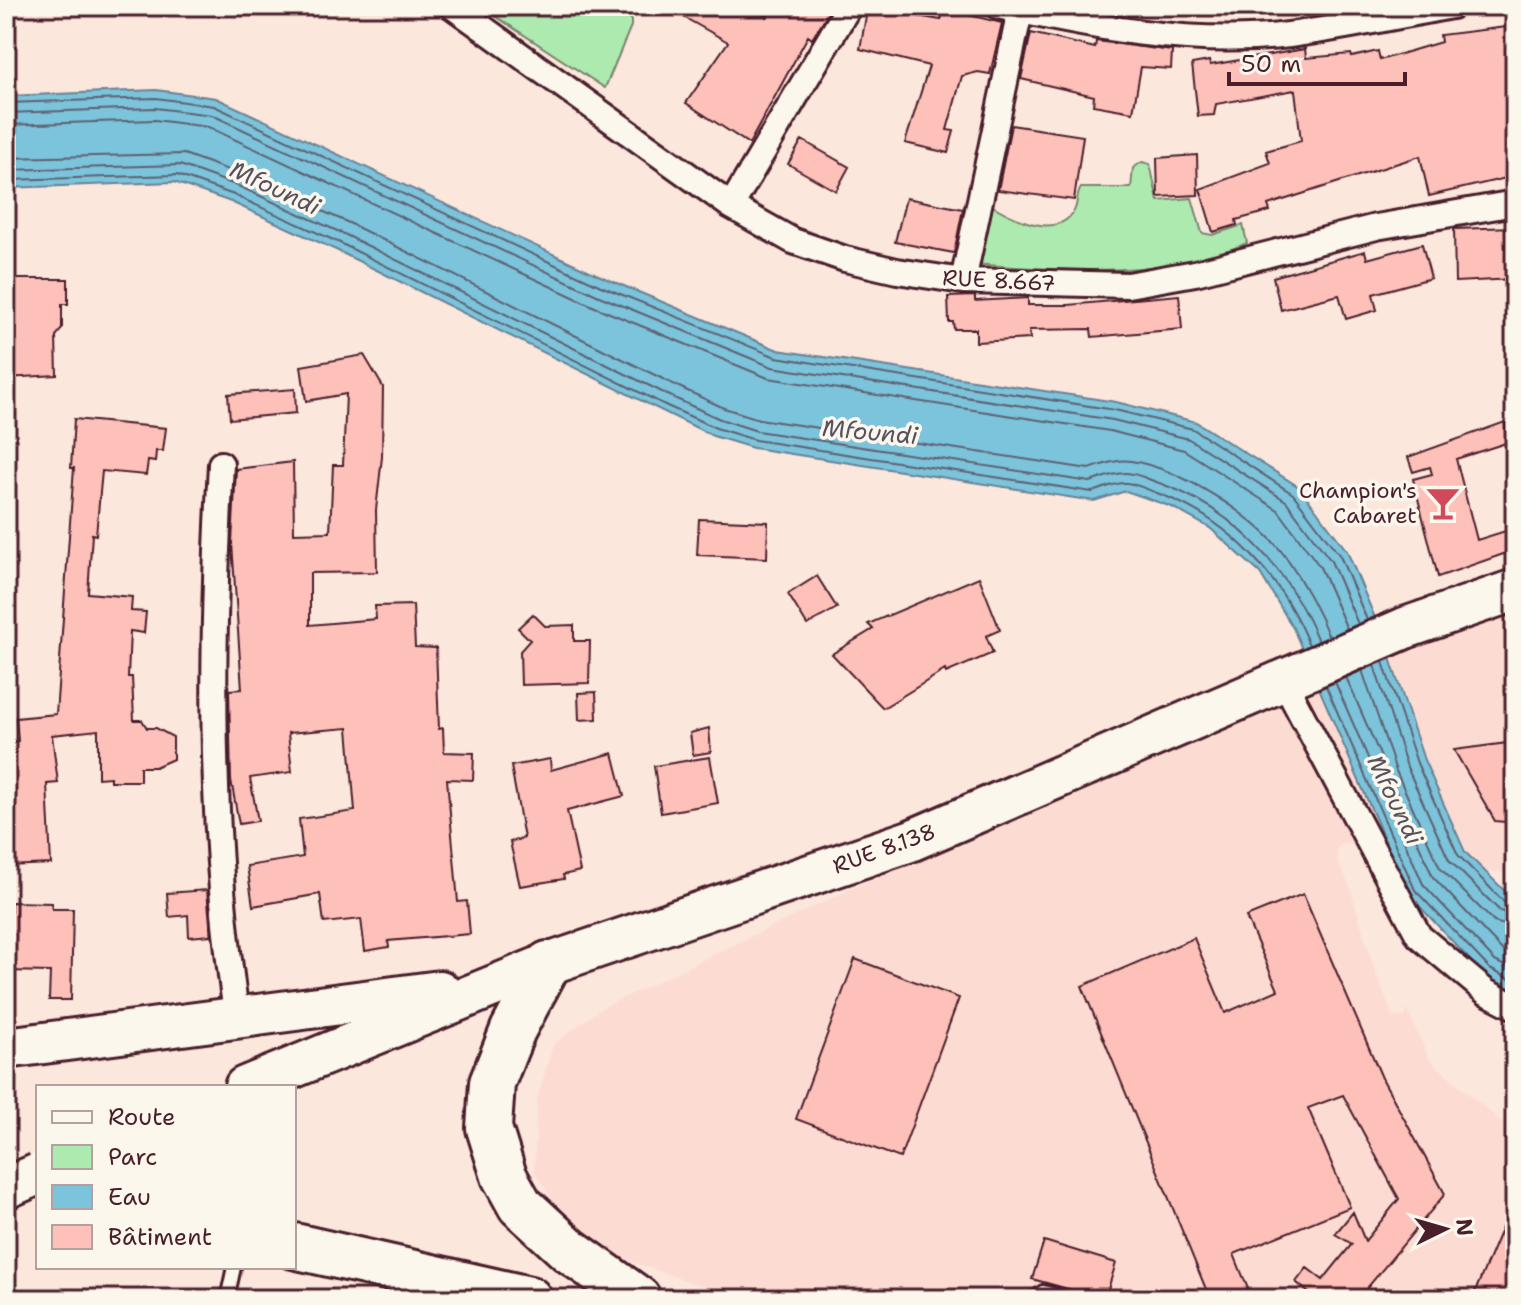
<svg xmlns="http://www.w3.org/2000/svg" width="1521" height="1305" font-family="'Shantell Sans',sans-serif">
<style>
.built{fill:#fcdcd2}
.green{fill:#adeab0;stroke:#7c846e;stroke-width:2}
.water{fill:#7bc4db;stroke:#678295;stroke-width:2}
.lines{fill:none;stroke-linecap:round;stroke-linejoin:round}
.shore{stroke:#5e6171;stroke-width:2}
.building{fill:#fdc1ba;stroke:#4a1f2b;stroke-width:2}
.lane-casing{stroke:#4a1f2b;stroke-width:18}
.street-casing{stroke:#4a1f2b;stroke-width:30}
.primary-casing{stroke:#4a1f2b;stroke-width:46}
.highway-casing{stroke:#4a1f2b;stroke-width:50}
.lane{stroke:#fbf7ec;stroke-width:12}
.street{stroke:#fbf7ec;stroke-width:24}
.primary{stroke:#fbf7ec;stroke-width:40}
.highway{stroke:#fbf7ec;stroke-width:44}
.primary-bridge-casing{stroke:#4a1f2b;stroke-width:46;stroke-linecap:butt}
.primary-bridge{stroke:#fbf7ec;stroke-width:40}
.labels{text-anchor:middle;stroke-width:7;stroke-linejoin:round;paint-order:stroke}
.street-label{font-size:22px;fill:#4a1f2b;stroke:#fbf7ec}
.poi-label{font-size:22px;fill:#4a1f2b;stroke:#fbf7ec;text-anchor:end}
.water-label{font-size:24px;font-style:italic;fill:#595160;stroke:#fbf7ec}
</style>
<rect width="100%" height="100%" fill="#fce7dd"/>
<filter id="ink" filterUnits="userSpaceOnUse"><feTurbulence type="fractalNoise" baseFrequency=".0125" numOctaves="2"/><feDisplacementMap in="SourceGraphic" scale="16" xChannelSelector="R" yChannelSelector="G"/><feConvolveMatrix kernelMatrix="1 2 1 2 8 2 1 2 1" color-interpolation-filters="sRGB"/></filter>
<g filter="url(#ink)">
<path class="built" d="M1515,608V874L1421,865L1344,842L1337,848L1338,862L1350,887L1372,962L1393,1018L1406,1016L1407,1009L1429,1059L1515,1134V1299H740L629,1261L566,1220L534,1171L537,1099L553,1045L600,1009L890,870L1404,649Z"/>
<path class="green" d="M480,6H602L631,17V26L605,88Z
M1142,162L1150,164L1158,201L1192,198L1202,233L1212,235L1243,225L1247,243C1166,280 1059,270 971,264L961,255C961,238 954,200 977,196C998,210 1053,245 1074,211C1078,204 1076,195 1081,188H1131L1133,168Z"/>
<path class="water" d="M156,90L216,98L607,279L778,350L1116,402L1196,422L1299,487L1347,551L1383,637L1424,760L1465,852L1515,901V991L1485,976L1408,894L1293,628L1260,573L1210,528L1172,507L1126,491L1094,501L753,448L713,436L336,250L231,202L174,182L6,188V96Z"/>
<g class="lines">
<path class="shore" d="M6,103L156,98L214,106L603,287L776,357L1115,410L1193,429L1293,494L1340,556L1367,620
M6,113L155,108L212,115L599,296L772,367L1113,420L1189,439L1286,501L1331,561L1358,624
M6,125L155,120L208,127L595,307L768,378L1110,431L1184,450L1278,510L1320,567L1347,629
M6,158L184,154L242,175L349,223L677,386L724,408L759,419L1089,469C1102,465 1117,459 1131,461C1182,469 1254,515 1285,556C1302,581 1318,609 1329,637
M6,170L180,165L238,186L344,234L672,397L720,419L757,431L1090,482C1102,478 1114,473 1126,473C1138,473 1151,481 1162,484C1235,510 1289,570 1318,641
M6,180L177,175L234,195L340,243L667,406L716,428L755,440L1092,492C1103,489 1115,482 1127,483C1137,484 1148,490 1157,493C1228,518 1281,576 1309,645
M1383,662L1417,763L1458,855L1506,904L1515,906
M1374,665L1407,767L1449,860L1500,911L1515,916
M1362,670L1396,771L1440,868L1494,922L1515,928
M1346,677L1433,877L1503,951L1515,957
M1335,682L1423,884L1495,961L1515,971
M1326,686L1415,890L1490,969L1515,982"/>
</g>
<path class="building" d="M664,6H747L767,17L773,6H832L812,39L808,36L749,144L686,103L728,42Z
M944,9L1002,23L990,74L978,72L962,76L947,130L954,131L948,153L905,143L929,66L860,49L867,11L882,14L883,10L941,20Z
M1515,26V176L1429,196L1420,156L1268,205L1270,211L1236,220L1237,225L1213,232L1200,189L1270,163L1266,151L1301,141L1295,90L1216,104L1214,115L1198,116L1192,64L1209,61L1210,65L1305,49L1306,58L1351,54L1352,57L1378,51L1380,60L1441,42L1440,35Z
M1031,33L1095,48L1096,41L1172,51L1171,69L1141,67L1133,112L1093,105L1094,96L1021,79Z
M1011,125L1083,136L1074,200L998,190Z
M802,140L849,167L836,191L788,164Z
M1197,155L1198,195L1158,197L1157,158Z
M906,198L963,209L954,253L895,242Z
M1515,227V279L1455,282L1454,229Z
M1422,244L1431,278L1373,294L1377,310L1346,319L1339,295L1281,310L1273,277L1365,251L1367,259Z
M6,279H68V304H62V329L56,336L57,375L6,378Z
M1179,295L1182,329L1092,337L1091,329L1029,330L1030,339L976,342V329H954L953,322H949L948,297L975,296V301L1028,298V305H1068Z
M364,355L383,387L382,457L376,510L377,572L310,573V625L376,619L375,606L413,605L415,647L436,648L439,729L443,728L444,752L474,753L473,780L447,779L458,902L467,901L470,934L388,941L389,947L365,951L361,919L324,923L320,894L253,906L247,866L303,857L299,819L355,811L348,728L288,733L292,772L250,778L258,821L239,824L231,780L229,690L242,689L232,543L236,469L293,462L294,533L330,532L333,465H343L346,394L306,401L301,366Z
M295,389L296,413L230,419L228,394Z
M74,419L166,428L163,451H156L155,462L148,461L146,475L102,471L96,535L92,534L88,593L132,597L131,611L146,612L144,633L130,631L128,677H132L134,720H142L147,728H156L173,737V759L155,767H140V781H110V777L98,778V730L52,735L58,783L47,784L51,864L6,866V743L18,741L16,718L56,714L74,468H71Z
M1505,422L1509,442L1456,459L1477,540L1515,528V550L1438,577L1413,479L1432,474L1430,467L1413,472L1408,457Z
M699,519L768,522L767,558L697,555Z
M817,576L837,608L807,625L788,594Z
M979,577L1000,630L986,636L993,653L946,673L945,670L883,708L832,654L873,629L868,624Z
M533,614L545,626L574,625V641H590L589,683L521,685L520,651L530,640L518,628Z
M596,692L597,719L579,720L578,693Z
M709,728L711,752L693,755L690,733Z
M1515,742V823L1495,821L1454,750Z
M613,753L624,796L567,811L580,871L563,875L564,879L520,886L510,842L524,838L511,766L550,759L551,770Z
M710,757L718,803L661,813L654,766Z
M207,890L211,935L189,937L188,915L169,917L167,893Z
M1303,894L1382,1078L1445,1194L1358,1299H1308L1311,1295L1296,1282L1307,1268L1323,1280L1352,1244L1335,1234L1353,1212L1365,1241L1399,1199L1343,1095L1308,1108L1350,1207L1234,1254L1252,1299H1210L1082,986L1194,938L1225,1013L1278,990L1246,917Z
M11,902L52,903V909H73L71,1000H49L50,972L6,971V916H11Z
M855,959L959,998L900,1158L796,1119Z
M1515,1196V1299H1472Z
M1044,1241L1116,1263L1105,1299L1032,1279Z"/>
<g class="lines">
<g class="lane-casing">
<path id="lane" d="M227,1299L234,1267
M1034,1299L1043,1292L1070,1299"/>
</g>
<g class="street-casing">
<path id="street" d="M452,6L731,206L793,241L845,259L897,271L963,281L1128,285L1195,273L1376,227L1515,203
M998,6C1093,27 1191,47 1289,35C1343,28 1397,16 1452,6
M731,206L849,6
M963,281L1020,11
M221,464C211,648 209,836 237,1019
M1283,680L1419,936L1486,992L1515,1007"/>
</g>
<g class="primary-casing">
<path id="primary" d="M6,1048L440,991
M245,1087L548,964L910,841L1405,628L1515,590"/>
</g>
<g class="highway-casing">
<path id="highway" d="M548,964L513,1030L492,1083L489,1128L504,1176L520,1205L569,1250L638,1299
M294,1246L529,1299"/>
</g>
<use href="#lane" class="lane"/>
<use href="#street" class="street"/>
<use href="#primary" class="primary"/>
<use href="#highway" class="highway"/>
<g class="primary-bridge-casing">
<path id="primary-bridge" d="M6,1188L38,1174"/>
</g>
<use href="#primary-bridge" class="primary-bridge"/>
</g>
</g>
<defs>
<g id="bar-bare" transform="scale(2.76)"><path d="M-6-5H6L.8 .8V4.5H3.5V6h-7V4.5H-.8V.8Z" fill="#d1495b" stroke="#fbf7ec" stroke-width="2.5" paint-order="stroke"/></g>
</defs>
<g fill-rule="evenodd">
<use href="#bar-bare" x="1443" y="503"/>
</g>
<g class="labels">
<g class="street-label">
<text transform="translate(999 280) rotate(3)" y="8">RUE 8.667</text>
<text transform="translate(884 848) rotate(-20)" y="8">RUE 8.138</text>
</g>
<g class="poi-label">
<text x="1417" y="498">Champion's<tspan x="1417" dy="25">Cabaret</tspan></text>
</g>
<g class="water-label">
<text transform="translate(275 188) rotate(25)" y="8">Mfoundi</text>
<text transform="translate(870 432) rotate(5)" y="8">Mfoundi</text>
<text transform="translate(1395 800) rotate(64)" y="8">Mfoundi</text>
</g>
</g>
<rect width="1521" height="1305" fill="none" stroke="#fbf7ec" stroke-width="32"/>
<rect x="16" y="16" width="1489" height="1273" fill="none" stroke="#4a1f2b" stroke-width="3" filter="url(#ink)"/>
<rect x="36" y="1085" width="260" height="184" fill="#fbf7ec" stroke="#b4a19f" stroke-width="2"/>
<rect x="52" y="1111" width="40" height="12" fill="#fbf7ec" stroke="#b4a19f" stroke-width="2"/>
<text x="108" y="1125" font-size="24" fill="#4a1f2b">Route</text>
<rect x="52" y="1145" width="40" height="24" fill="#adeab0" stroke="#b4a19f" stroke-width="2"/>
<text x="108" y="1165" font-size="24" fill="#4a1f2b">Parc</text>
<rect x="52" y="1185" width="40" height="24" fill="#7bc4db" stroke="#b4a19f" stroke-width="2"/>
<text x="108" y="1205" font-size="24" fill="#4a1f2b">Eau</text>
<rect x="52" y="1225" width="40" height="24" fill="#fdc1ba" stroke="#b4a19f" stroke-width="2"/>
<text x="108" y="1245" font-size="24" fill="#4a1f2b">Bâtiment</text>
<g transform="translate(1445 1229) rotate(85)" stroke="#fbf7ec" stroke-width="6" paint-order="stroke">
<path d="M0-6L14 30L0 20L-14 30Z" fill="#4a1f2b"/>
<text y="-12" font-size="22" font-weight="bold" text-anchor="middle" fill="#4a1f2b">N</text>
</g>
<path d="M1229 72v12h176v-12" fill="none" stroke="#4a1f2b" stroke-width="4"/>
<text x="1241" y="72" font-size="24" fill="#4a1f2b" stroke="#fbf7ec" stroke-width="6" paint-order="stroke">50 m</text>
</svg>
